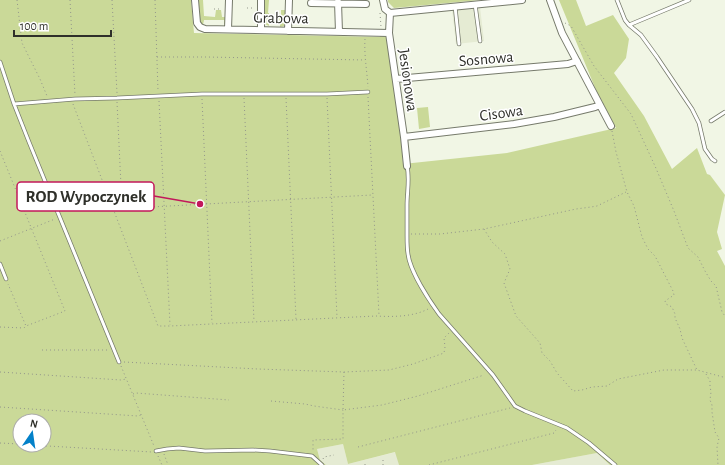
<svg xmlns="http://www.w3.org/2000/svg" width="725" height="465" font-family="'Alegreya Sans',sans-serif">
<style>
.built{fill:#e5ebd3}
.green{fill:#cad998;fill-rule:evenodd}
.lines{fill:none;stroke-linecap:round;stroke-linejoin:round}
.service-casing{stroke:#767a6b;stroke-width:4.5}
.minor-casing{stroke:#767a6b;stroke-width:8}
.path{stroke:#93968b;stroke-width:1;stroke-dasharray:1 3;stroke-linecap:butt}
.service{stroke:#fff;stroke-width:3}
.minor{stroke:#fff;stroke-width:6}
.labels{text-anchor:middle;stroke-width:3;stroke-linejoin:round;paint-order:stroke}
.street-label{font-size:16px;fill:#2f302a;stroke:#fff}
.leader{fill:none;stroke:#c2185b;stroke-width:1.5}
.callout-dot{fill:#c2185b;stroke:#fff;stroke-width:1.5}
.callout{fill:#fff;stroke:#c2185b;stroke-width:1.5}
.callout-label{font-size:17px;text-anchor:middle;font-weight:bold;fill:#2f302a}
</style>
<rect width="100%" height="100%" fill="#f1f6e5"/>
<path class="built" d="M480,7L484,41L456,44L452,9Z
M343,444L348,464L396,452L399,465H326L320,460L317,449Z
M597,453L610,465H532Z"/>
<path class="green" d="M0,0H191L194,33L380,37V35L384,36L387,38L399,116L403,164L507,153L616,128L596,90L559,0H576L586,26L613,15L629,39L626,58L614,73L644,116L672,169L697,148L707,174L710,175L725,195L717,232L722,249L717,251L725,266V465H610L597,453L532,465H399L395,452L348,464L343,444L317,449L320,460L326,465H0ZM20,421H44V445H20Z
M198,0H203L204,16L215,17L216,10H221L222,17H226V24H224V20H204L203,25L201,24L199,18Z
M264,0H269L268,13H269V17L281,18V10H286V23L284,26L280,27V22H269V26L265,24Z
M388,0H480L394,8L388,2Z
M428,107L430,127L419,129L417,108Z"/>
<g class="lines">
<g class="service-casing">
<path id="service" d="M617,0L625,20L629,25L641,35L657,57L692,109L699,123L705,149L712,159L715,161
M475,4L480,41
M455,6L459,44
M629,25L689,0
M0,62L14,104L29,142L119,362
M14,104L75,99L117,98L202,94H327L368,92
M711,121L725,112
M407,166C410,179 407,192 407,205C407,216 407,226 407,236C407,242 407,248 408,254C410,271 429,300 439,314L493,375L515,406L525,411L567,428L589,443L615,465
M0,264L6,279
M156,451L167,449L179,448L205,451L253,450L270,451L312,456L322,465"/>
</g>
<g class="minor-casing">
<path id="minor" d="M195,0L197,23L200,27L205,29L389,33
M383,0L385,9L390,13
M550,0L562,33L611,126
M338,2L339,32
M311,3L366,4
M390,13L389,33L404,137L407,166
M390,13L522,0
M228,29L229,0
M261,30V0
M288,31L289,0
M396,79L568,64L577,61
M404,137L514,124L554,117L595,107L600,105"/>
</g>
<path class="path" d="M17,0L22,43L40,79L47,96
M70,0L75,95
M112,0L117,93
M155,0L158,91
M247,8H254
M214,9H221
M380,13L381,27
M565,23L571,26L594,66L631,114L655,166L674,211L688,248L698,257L705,271L711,281L716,286L722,312L725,316
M365,39C364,55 367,71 368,87
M157,57H206L365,60
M368,97L379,315
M244,98L254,321
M286,98L296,319
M327,98L337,317
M202,99L212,323
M159,101L170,325
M117,102L122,207
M73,104L158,326H170L376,316C393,317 414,317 430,308
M612,131L616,152L627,192L634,206L642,237L648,249L655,256L673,291L674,295L665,301L666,304L672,307L675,314V318L680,329L682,338L697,370L723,377H725
M0,151L65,311L26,326
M114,209L372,195
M484,229L492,242L505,254L510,269L504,283L516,316L540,343L542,353L550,361L557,373L573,391L582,390L592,387L607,386L618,379L664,370H697
M411,234H440L484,229L576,209L591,207L597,206L626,192
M0,241L55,219
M0,327L24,328L26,326L8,284
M42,350H109
M124,362L258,369L344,372L389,370L413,364L444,353L445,347L444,338L449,333
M121,366L154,446
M0,372L121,380L126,379
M344,372L343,410L382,405L418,396L484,375
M706,374L710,381V386L711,392L710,400L712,405V412L715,432L719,438L717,447L718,465
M133,394L136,393L229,400
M271,401L305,404L314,406L343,410V439L313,440V451
M0,407L138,416L141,415
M0,443L20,444
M30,445L152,452
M358,447L510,408
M164,454L168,465
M158,456L162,465
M323,459L324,457L334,455
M383,460V465
M365,464V465
M429,465L554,433L556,430"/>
<use href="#service" class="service"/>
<use href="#minor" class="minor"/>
</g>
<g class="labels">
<g class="street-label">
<text transform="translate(281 17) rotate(1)" y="6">Grabowa</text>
<text transform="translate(486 58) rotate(-5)" y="6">Sosnowa</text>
<text transform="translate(409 80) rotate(82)" y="6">Jesionowa</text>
<text transform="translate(501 112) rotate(-8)" y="6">Cisowa</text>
</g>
</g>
<path class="leader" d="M200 204L154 196"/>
<circle class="callout-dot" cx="200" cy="204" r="4"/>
<rect class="callout" x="17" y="182" width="137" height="29" rx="4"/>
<g class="callout-label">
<text x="86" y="202">ROD Wypoczynek</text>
</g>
<g transform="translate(32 433) rotate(13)"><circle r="19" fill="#ffffff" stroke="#acacaa"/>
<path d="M0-3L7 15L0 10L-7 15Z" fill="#0381c9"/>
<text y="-6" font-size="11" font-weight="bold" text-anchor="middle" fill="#2f302a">N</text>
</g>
<path d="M14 30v6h97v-6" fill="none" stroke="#2f302a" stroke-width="2"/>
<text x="20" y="30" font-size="12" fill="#2f302a" stroke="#ffffff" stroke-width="3" paint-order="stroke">100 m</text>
</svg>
